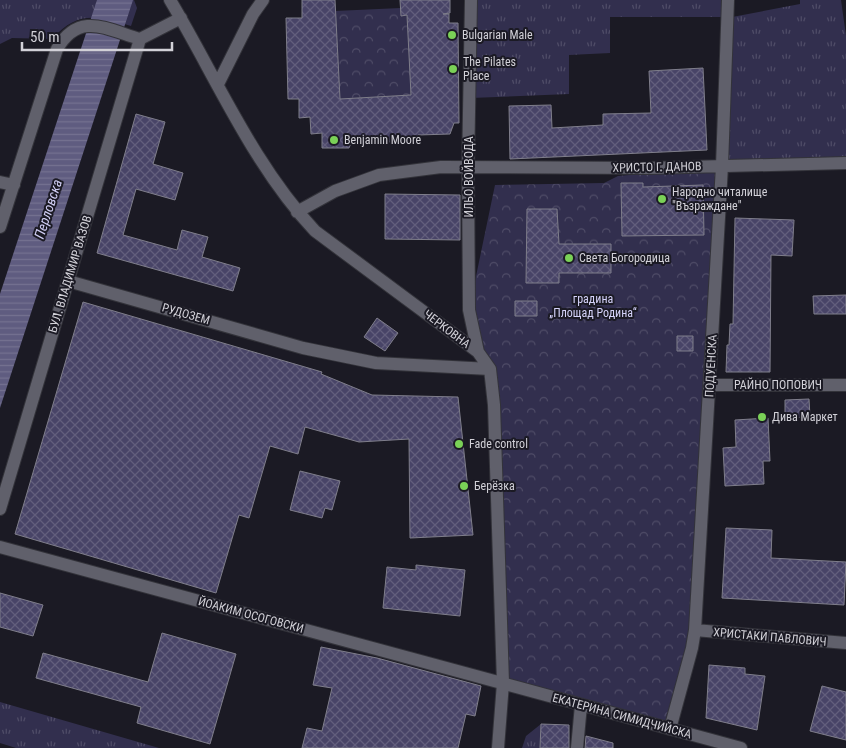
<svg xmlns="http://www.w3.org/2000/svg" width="846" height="748" font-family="'Roboto Condensed',sans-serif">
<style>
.grass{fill:url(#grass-tufts)}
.park{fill:url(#park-crowns)}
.water{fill:url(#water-rules)}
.building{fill:url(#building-cross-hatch);stroke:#7f7e8b}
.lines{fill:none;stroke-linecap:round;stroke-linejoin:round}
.minor-casing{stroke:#33333a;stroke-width:14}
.minor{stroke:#60606b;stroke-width:12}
.poi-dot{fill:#7ad157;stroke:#1b1a24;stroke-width:2}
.labels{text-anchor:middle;stroke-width:4;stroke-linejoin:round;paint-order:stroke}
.poi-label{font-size:12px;fill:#d2d1d8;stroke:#1b1a24;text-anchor:start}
.street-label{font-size:12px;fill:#d2d1d8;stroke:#1b1a24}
.park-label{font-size:12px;fill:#d5d3fa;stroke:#1b1a24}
.water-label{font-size:14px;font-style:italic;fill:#d0cef4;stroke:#1b1a24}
</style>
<defs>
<pattern id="grass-tufts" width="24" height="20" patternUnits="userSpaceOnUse" patternTransform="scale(1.25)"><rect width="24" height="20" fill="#322f4e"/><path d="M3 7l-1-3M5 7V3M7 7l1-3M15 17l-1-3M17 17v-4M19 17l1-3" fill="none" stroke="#4f4c67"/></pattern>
<pattern id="park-crowns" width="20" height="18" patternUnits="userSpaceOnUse" patternTransform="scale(1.25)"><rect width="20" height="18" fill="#322f4e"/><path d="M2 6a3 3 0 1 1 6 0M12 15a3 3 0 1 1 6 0" fill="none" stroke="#4f4c67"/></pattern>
<pattern id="water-rules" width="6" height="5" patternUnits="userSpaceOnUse" patternTransform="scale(1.25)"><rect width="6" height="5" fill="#5f5c80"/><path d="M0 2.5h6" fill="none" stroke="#757291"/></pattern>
<pattern id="building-cross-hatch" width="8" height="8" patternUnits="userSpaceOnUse" patternTransform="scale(1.25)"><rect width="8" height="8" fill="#484467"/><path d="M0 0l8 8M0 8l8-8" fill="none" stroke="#625e7c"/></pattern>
</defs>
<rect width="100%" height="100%" fill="#1b1a24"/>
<path class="grass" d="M0,0H134L137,8L131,26C97,16 78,10 52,39L12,38L0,44Z
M471,0H728L727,18L800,4V0H841L846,36V163L721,167L723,17H610V53L569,55V94L470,98Z
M0,702L159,748H16L0,743Z
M541,724L540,748H522L526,736Z"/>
<path class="park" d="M401,8V15H407L411,95L340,99L335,11Z
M721,167L696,600L670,729L503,683L494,405L469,310L495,185L604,183L618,176Z"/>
<path class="water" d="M97,0H133L0,408V294Z"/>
<path class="building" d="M302,0H335L340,99L411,95L407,15L401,16L400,0H450V13L443,14H449V23H458L459,123H454L450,134L418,135V141L351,143L349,148H322V133L311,134L310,117L299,118V99H288L286,18H302Z
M703,68L707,150L510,159L509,106L551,105L552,128L603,125V114L651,113L649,71Z
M136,114L165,122L153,164L183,173L175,200L136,189L123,235L177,250L182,230L208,237L202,257L240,268L233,291L97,253Z
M621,183H643V187L703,185L704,235L622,236Z
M385,194L460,195V240L385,239Z
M527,209H557L559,244H611V273H559V283H526Z
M735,218L794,220L792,256L771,255L770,372H726L727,345H729L730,324H733Z
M846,295V314H814L813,296Z
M515,301H537V316H515Z
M83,302L322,372L321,374L372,395L458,397L473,535L410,538L409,439L359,442L305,427L298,454L270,446L249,518L239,515L216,593L15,534Z
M377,318L398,333L385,351L364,337Z
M677,336H693V351H677Z
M809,399L810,417L785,418V400Z
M768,418L770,461H763L764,484L725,486L723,448L736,447L735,420Z
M300,471L340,481L332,510L325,508L322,518L290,510Z
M726,528L772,530L771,558L846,562L844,605L722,598Z
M416,565L465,570L460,616L383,608L387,567L416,570Z
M0,593L43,605L33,636L0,627Z
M162,633L236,654L210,744L137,723L141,707L36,678L43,653L148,682Z
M321,647L377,658L481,686L475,716L466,714L458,748H302L307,728L322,731L332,688L313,685Z
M709,665L745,668V674L765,676L757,730L706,718Z
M822,686L846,692V740L810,731Z
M541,724L569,725V748H540Z
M586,736L613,743V748H585Z"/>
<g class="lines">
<g class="minor-casing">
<path id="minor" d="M170,0C216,77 253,165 315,231L478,352L490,369L494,405L503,683L498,748
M471,0L468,169L469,310L478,352
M218,84L253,14L263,0
M0,182L14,185
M297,212L335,191L379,175L441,167L649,168L846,163
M0,227L57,49C79,11 106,29 140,39L181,18
M68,281L303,348L376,363L490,369
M710,385H846
M0,509L140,39
M0,547L741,748
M695,630L846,643
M670,729L692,648L695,630L722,166L728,0
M577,748L581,705"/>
</g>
<use href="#minor" class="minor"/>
</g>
<g class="poi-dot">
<circle cx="452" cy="35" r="5"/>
<circle cx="453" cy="69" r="5"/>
<circle cx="334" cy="140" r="5"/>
<circle cx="662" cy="199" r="5"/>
<circle cx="569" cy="258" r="5"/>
<circle cx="762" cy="417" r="5"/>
<circle cx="459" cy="444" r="5"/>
<circle cx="464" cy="486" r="5"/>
</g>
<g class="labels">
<g class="poi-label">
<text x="462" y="39">Bulgarian Male</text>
<text x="463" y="66">The Pilates<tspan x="463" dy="14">Place</tspan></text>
<text x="344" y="144">Benjamin Moore</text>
<text x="672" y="196">Народно читалище<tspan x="672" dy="14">"Възраждане"</tspan></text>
<text x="579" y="262">Света Богородица</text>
<text x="772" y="421">Дива Маркет</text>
<text x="469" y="448">Fade control</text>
<text x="474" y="490">Берёзка</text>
</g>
<g class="street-label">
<text transform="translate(657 167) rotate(-1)" y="4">ХРИСТО Г. ДАНОВ</text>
<text transform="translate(469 177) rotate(-90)" y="4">ИЛЬО ВОЙВОДА</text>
<text transform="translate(70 274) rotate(-73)" y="4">БУЛ. ВЛАДИМИР ВАЗОВ</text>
<text transform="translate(186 314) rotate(16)" y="4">РУДОЗЕМ</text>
<text transform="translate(447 329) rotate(37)" y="4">ЧЕРКОВНА</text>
<text transform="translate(711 366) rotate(-87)" y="4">ПОДУЕНСКА</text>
<text x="778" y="389">РАЙНО ПОПОВИЧ</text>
<text transform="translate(251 615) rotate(15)" y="4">ЙОАКИМ ОСОГОВСКИ</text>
<text transform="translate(770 637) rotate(5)" y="4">ХРИСТАКИ ПАВЛОВИЧ</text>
<text transform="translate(622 716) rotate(15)" y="4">ЕКАТЕРИНА СИМИДЧИЙСКА</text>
</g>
<g class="park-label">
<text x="593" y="303">градина<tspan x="593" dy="14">„Площад Родина“</tspan></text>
</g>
<g class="water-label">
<text transform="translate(48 209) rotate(-72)" y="5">Перловска</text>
</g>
</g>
<path d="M22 42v8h150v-8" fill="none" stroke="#d2d1d8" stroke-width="2.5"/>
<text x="30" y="42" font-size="15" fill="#d2d1d8" stroke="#1b1a24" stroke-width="4" paint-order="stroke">50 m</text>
</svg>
